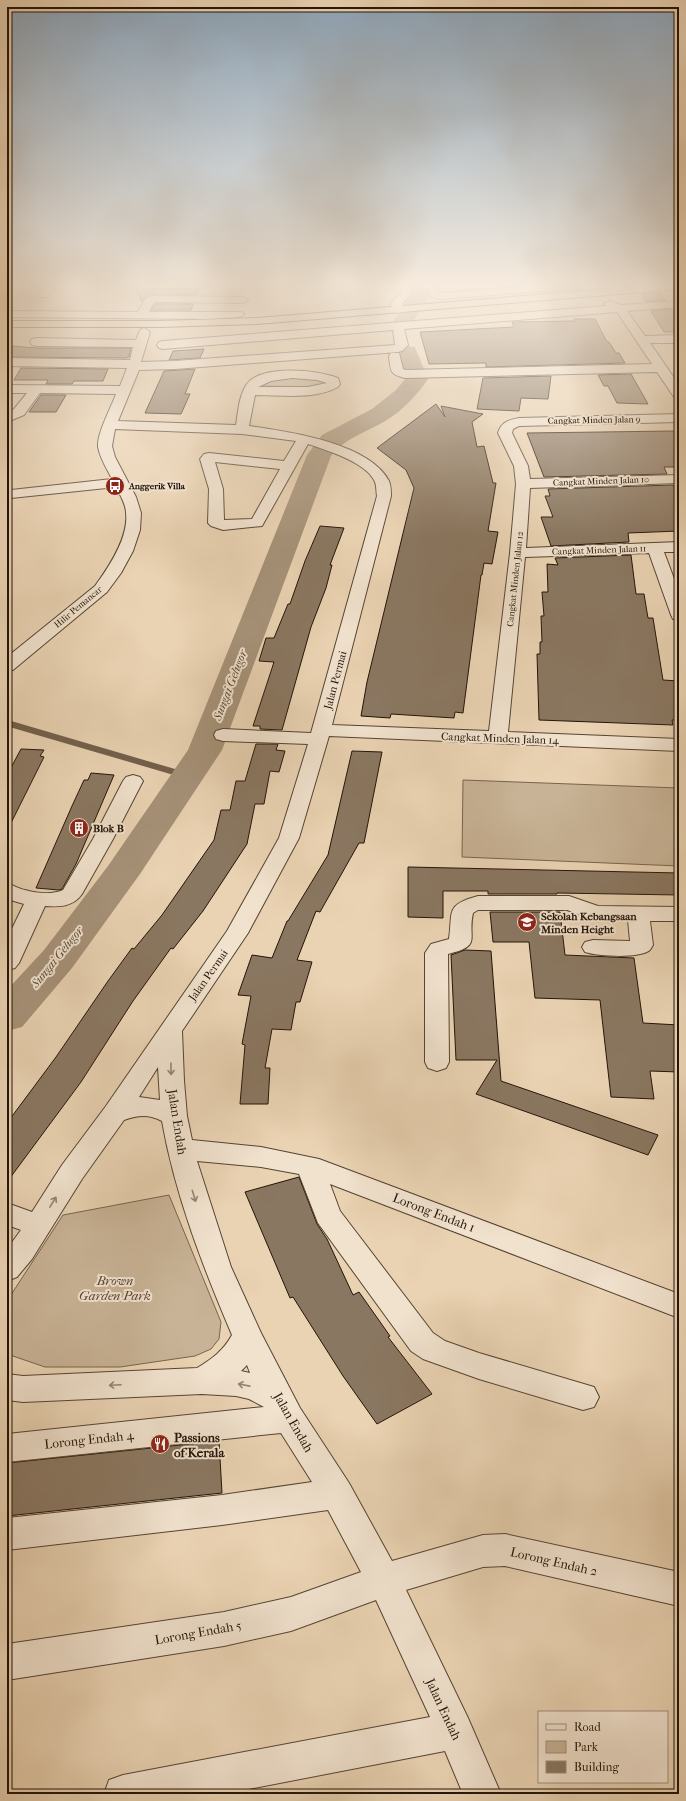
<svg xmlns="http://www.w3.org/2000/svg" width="686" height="1801" font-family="'IM FELL French Canon',serif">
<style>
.green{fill:#c8b396;stroke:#76644f}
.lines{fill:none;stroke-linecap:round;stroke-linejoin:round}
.stream{stroke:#72604c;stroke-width:6}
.canal{fill:#a69279;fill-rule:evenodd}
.river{fill:#a69279;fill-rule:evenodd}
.building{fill:#8a7761;stroke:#231408}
.minor-casing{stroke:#543;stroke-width:2}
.highway-casing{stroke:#231408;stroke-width:2}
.minor{fill:#f1e2ce;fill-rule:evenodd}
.highway{fill:#ead3b3;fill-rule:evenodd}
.oneway{stroke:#948575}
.labels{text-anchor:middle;stroke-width:4;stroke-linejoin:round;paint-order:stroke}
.far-street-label{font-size:9px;fill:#231408;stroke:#f1e2ce}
.far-poi-label{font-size:9px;font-weight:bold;fill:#231408;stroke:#f1e2ce;text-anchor:start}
.street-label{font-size:11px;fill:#231408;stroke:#f1e2ce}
.poi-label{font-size:11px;font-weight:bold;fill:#231408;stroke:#f1e2ce;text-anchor:start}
.water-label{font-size:12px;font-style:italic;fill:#574635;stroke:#f1e2ce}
.near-street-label{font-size:13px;fill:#231408;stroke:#f1e2ce}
.near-park-label{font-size:13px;font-style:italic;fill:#543;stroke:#f1e2ce}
.near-poi-label{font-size:13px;font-weight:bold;fill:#231408;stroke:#f1e2ce;text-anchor:start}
</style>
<rect width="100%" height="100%" fill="#ead3b3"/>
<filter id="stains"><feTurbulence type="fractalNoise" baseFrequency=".005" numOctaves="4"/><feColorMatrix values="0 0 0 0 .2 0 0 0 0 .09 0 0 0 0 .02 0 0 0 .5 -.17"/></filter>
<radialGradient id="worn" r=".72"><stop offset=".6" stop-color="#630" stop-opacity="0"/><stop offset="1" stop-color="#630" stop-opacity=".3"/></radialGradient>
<path class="green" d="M300,377L326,381L325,384L313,387L261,386L273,379Z
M463,780L679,788V866L462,857Z
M169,1195L221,1322L219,1339L211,1349L195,1356L120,1367H45L7,1354V1301L63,1215Z"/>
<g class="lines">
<path class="stream" d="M7,723L188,776"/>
<path class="canal" d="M415,285H426L425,292H417Z"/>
<path class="river" d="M422,285L428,286L431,290L425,304L408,329L401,331L394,329L391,325L405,304L414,286Z
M407,346L415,347L428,379C417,395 403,410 387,420C367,432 345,438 331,456L222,750L140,874L72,968L22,1027L7,1031V990L44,950L108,866L188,750L307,455L322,435L372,409L396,390L406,378L396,352L399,347Z"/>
</g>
<path class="building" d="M135,288L199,289L197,295L153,294L146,297L142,302Z
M660,292L665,300L646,302L642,294Z
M155,304H193L191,310H151Z
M671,309L679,322V332H664L651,311Z
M574,319H595L607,342H609L616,353H619L625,363L486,367V363L429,364L420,332L514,327L512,322L575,321Z
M13,346L36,348H131L129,357L126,358L7,357Z
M204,349L200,358L169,360L173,351Z
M21,368L108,369L103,381H74L72,384H46L48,380H14Z
M195,369L185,394H190L181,414L145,413L164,371Z
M631,374L639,388L648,404L617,403L608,386H604L598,375Z
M551,376L548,399L521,398L519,411L477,409L483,378Z
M41,395H66L56,412H29Z
M436,404L445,417L441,406L483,414L472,422L477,447L484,446L493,483H496L488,531L498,532L492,564L484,563L482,575H481L463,713L455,712L454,718L391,714L390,718L361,716L367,682L414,488L406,470L377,448Z
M674,431L679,439V467H664L667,474L544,477L527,433Z
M673,485L679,497V531L628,533L629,542L551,546L541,517H553L545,496H550L548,489Z
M320,526L344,528L330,565H332L326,588L311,627L282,730L260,729V726H253L274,662L259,661L266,638H274L288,604H290L305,561Z
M631,555L636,594H644L648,618H653L663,680L679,681V720H672L673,725L539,720L537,654H540V642H542L541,616H544L542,592H548L547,564L558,565L555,558Z
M256,744H278L276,750L285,751L279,772L270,771L264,804H255L247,844L203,911L173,949L171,948L133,1001L81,1082L7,1182V1123L56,1057L108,981L132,948L134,949L162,915L214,840L221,810H230L236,781H245Z
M21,749L44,750L40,756L44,757L7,831V775Z
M352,751L382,752L364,843H359L320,912L316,911L297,960L312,962L300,1002H296L291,1030L272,1029L265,1068H270L268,1104H240L245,1045L242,1044L251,996L238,995L252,955L272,958L287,921H288L328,855Z
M91,773L114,775L76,864L62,889L59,890L36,888L72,806L84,780H88Z
M408,867L679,873V895L557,893V894H488V891H443V918L408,917Z
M490,912H560L565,955L634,958L643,1023L679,1025V1072L650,1071L654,1099L611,1097L600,1000L535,998L529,942H493Z
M465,950L491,951L501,1081L658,1135L648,1155L476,1094L497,1060H456L451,955Z
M299,1177L317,1224L327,1239L353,1295L359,1292L390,1336L388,1337L432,1394L377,1424L343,1376L293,1297L290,1298L245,1192Z
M219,1441L222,1493L7,1516V1463Z"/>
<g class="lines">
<g class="minor-casing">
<path id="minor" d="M47,285H57L48,297H40L38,295Z
M401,285H411V293L402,304L406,310L400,313L396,312L390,304L401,292Z
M424,285H434L439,292L442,293L545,285H586L581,288L441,299L431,296Z
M153,296L242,297L248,300L242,303L154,302L149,312H242L244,314L242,316L238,317L207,319L7,317V311L138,312L146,298Z
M610,301L621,305L679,301V307L627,311L645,336L679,335V343H650L679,385V398L674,397L657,372L405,378C389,374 391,371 389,356L391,353H399L403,369L406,370L652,364L617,312L404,329L408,345L402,351L398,352L175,369L139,370L118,421L236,425C238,412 239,395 247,384C262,364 318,370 338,378L340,384L338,387C315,400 281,395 255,395L249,426C287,431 370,443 389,481C391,486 391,491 391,496L332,725L489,731L510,553L516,484L514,466L498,433C501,422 509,420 519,418L679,414V422L519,426L513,429L512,433L528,466L530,479L679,475V483L530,488L526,548L679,542V552H664L679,592V620L673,619L671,615L649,553L525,557L508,732L679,739V751L329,736L299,838L248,933L182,1031L184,1081L187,1116L192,1140L261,1147L319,1159L679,1294V1318L330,1184L340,1211L433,1333L445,1341L479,1353L594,1387L599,1397L594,1407L583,1410L479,1379L423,1359L411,1351L318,1223L299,1174L261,1167L197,1161L231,1267L261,1333L300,1408L349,1483L392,1561L483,1535L505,1534L679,1572V1606L505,1566L483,1567L406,1590L468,1718L501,1794H463L445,1751L223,1794H104L109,1780L123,1775L430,1717L376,1600L291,1631L224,1646L7,1680V1644L224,1612L291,1597L361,1572L328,1510L222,1525L7,1550V1518L222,1495L312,1482L281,1433L7,1462V1434L264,1407L249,1399L236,1396L202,1394L23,1402L7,1400V1374L23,1376L197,1368C212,1359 223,1351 232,1335C203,1267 175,1195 162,1121C149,1114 138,1115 124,1120L82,1179L32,1259L17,1277L7,1281V1249L21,1230L7,1225V1203L32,1212L62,1165L106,1106L227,931L279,838L308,744L223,741L216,739L214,735L216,731L223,729L311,733L377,496C376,491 377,485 374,480C365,462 326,450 308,444L262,526L223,530L211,526L208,523L209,489L200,459L204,454L209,453L284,461L296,441L242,434L115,429L112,446L115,457L136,497L141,513L140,530L133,551L121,573L107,592L13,670L7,671V657L95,586C109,567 129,537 126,513C126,504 120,495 116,487L11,498L7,497V491L11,490L112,479C107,469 100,458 98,447C97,433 111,408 116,394L40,393L24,415L7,422V413L14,409L27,393H7V385L120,386L127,368L7,366V358L130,360L133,347L36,346L32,345L30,342L32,339L36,338L136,340L140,330L144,328L150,332L141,362L175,361L395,345L393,330L163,349L159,348L157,345L159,342L163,341L606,306L604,304ZM292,378L317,380L327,383L308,387H258L271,381ZM215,462L280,469L252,519L224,520L223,489ZM158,1067L160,1100L139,1097ZM247,1365L250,1373L241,1371Z
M133,775L140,777L143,781L113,839L82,894C73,907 59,907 45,906L19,963L15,968L7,970V939L24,904L7,899V883C13,885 19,889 25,890C36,893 52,895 63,890L93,839L123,781L126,777Z
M478,896H569L598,906L679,907V921H650L653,945C653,945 650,950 650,950C639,959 598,956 585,952L582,947L585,942L593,940L630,941L628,920H596L567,910H478L473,913C467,939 483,946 448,954L449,1062L446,1068L437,1071L428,1068L425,1062V953L431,944L449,939C453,911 445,905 478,896Z"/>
</g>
<g class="highway-casing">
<path id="highway" d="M657,285H679V289L257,324L160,327H7V321H160L257,318Z"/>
</g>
<use href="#minor" class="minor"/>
<use href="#highway" class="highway"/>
</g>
<defs><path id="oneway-shaft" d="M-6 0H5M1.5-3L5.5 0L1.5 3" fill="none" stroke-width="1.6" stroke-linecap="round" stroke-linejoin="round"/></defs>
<g class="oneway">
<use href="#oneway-shaft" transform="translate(171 1069) rotate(89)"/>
<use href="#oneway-shaft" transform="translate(194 1196) rotate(73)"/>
<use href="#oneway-shaft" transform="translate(53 1202) rotate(-58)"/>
<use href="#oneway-shaft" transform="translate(115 1385) rotate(177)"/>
<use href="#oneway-shaft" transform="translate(244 1385) rotate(-169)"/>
</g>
<linearGradient id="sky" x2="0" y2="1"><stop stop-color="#8da6bc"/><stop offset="0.53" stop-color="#f6ebdd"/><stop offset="1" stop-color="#f6ebdd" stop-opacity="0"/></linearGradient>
<rect width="686" height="537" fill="url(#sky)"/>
<defs>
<g id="bus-disc" transform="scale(1)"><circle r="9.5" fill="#8f2418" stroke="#f1e2ce"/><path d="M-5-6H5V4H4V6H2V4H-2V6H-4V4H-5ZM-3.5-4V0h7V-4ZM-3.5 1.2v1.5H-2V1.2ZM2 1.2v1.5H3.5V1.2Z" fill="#fff"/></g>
<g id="building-disc" transform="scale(1)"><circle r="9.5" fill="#8f2418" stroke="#f1e2ce"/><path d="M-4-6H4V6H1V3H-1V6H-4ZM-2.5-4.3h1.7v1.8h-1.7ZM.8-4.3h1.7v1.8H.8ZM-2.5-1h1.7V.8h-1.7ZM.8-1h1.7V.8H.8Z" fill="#fff"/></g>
<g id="school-disc" transform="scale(1)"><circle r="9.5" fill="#8f2418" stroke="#f1e2ce"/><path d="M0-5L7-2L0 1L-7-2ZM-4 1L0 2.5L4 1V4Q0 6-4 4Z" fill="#fff"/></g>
<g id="restaurant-disc" transform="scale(1)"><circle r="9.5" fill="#8f2418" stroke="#f1e2ce"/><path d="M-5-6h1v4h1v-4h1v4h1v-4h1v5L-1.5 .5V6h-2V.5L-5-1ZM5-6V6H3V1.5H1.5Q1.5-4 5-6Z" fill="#fff"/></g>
</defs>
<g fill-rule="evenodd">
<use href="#bus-disc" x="115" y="486"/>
<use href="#building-disc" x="79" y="828"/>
<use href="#school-disc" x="527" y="922"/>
<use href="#restaurant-disc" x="160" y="1444"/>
</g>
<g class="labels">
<g class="far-street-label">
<text transform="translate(594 420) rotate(-1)" y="3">Cangkat Minden Jalan 9</text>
<text transform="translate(601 481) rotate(-2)" y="3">Cangkat Minden Jalan 10</text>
<text transform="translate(599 550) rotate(-2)" y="3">Cangkat Minden Jalan 11</text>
<text transform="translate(515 579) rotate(-84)" y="3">Cangkat Minden Jalan 12</text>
<text transform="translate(78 607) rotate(-40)" y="3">Hilir Pemancar</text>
</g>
<g class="far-poi-label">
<text x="129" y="489">Anggerik Villa</text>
</g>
<g class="street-label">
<text transform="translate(335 680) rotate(-75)" y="4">Jalan Permai</text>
<text transform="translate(500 738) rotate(2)" y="4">Cangkat Minden Jalan 14</text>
<text transform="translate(208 975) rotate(-55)" y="4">Jalan Permai</text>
</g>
<g class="poi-label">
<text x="93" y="832">Blok B</text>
<text x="541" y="920">Sekolah Kebangsaan<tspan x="541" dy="13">Minden Height</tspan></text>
</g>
<g class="water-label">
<text transform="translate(230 685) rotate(-69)" y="4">Sungai Gelugor</text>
<text transform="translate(57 957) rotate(-51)" y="4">Sungai Gelugor</text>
</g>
<g class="near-street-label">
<text transform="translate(178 1122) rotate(81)" y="5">Jalan Endah</text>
<text transform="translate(434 1212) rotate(21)" y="5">Lorong Endah 1</text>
<text transform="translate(294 1422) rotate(60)" y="5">Jalan Endah</text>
<text transform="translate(89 1439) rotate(-6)" y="5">Lorong Endah 4</text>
<text transform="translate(554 1561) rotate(13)" y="5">Lorong Endah 2</text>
<text transform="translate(198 1632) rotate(-10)" y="5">Lorong Endah 5</text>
<text transform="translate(444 1709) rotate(65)" y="5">Jalan Endah</text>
</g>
<g class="near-park-label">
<text x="115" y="1285">Brown<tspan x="115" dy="15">Garden Park</tspan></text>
</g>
<g class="near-poi-label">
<text x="174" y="1442">Passions<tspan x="174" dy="15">of Kerala</tspan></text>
</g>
</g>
<rect width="686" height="1801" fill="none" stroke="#ead3b3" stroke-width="24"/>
<rect x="8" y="8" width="670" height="1785" fill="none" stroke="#231408" stroke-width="2"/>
<rect x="12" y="12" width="662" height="1777" fill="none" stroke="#231408"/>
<rect x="538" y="1711" width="130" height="72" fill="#f1e2ce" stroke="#9f907f"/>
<rect x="546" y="1724" width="20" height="6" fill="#f1e2ce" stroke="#9f907f"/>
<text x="574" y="1731" font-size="12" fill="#231408">Road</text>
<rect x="546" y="1741" width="20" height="12" fill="#c8b396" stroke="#9f907f"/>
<text x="574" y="1751" font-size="12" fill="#231408">Park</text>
<rect x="546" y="1761" width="20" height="12" fill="#8a7761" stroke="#9f907f"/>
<text x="574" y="1771" font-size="12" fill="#231408">Building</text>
<rect width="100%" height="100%" filter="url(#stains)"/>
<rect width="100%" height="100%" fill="url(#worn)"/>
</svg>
